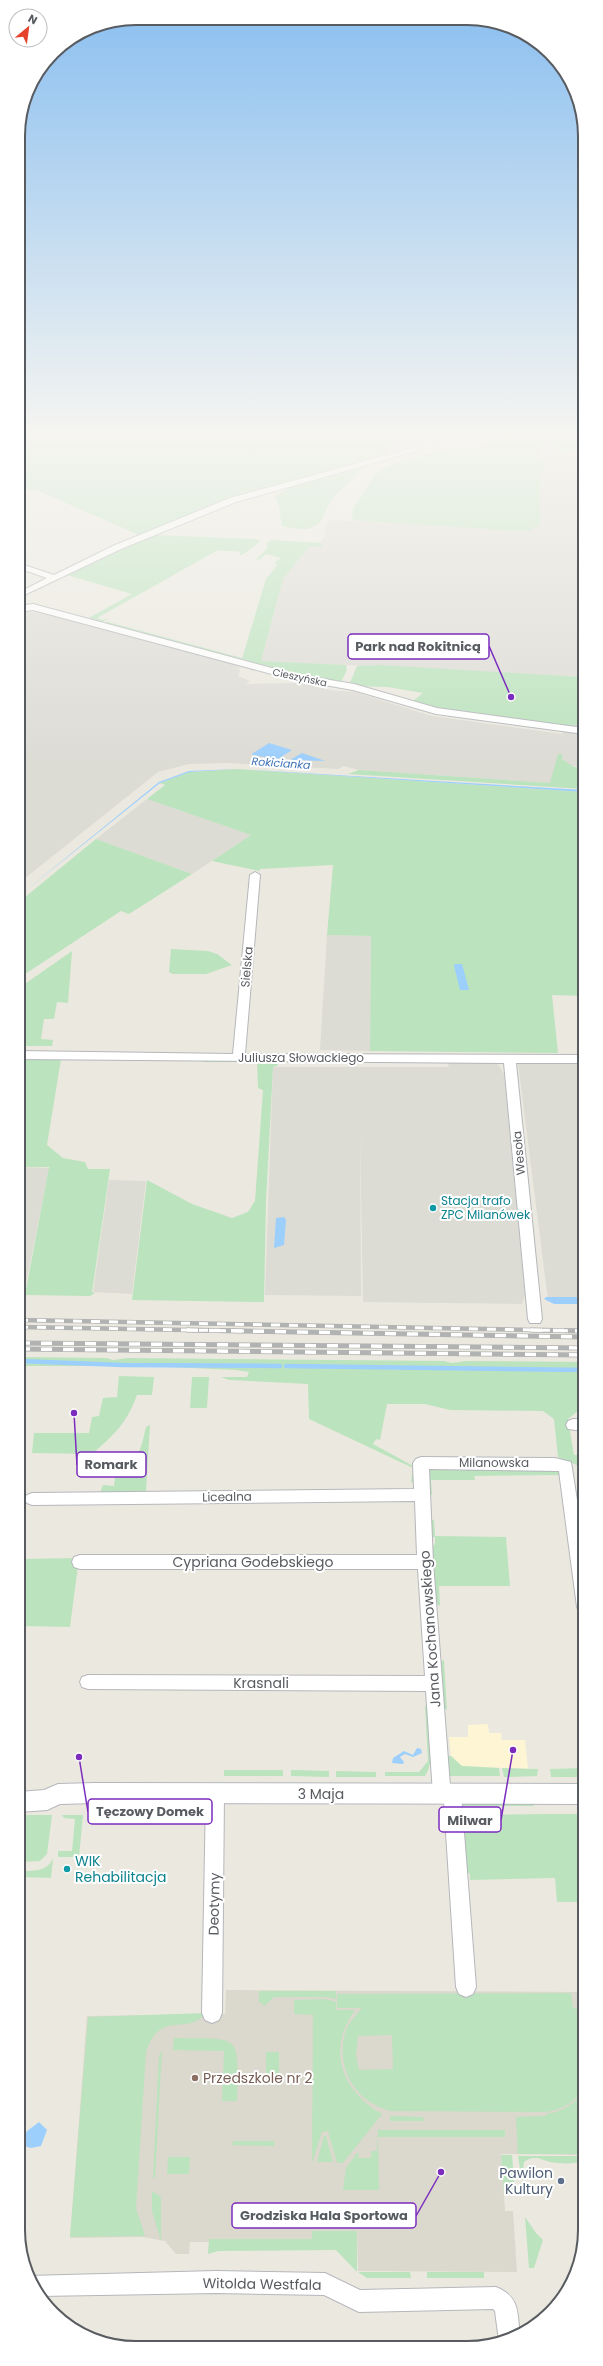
<svg xmlns="http://www.w3.org/2000/svg" width="603" height="2366" font-family="Poppins,sans-serif">
<style>
.commercial{fill:#fdf5d3}
.industrial{fill:#dcdbd4}
.education{fill:#dbd8cd}
.green{fill:#bbe3bd;fill-rule:evenodd}
.water{fill:#9dcffd}
.lines{fill:none;stroke-linecap:round;stroke-linejoin:round}
.stream{stroke:#9dcffd;stroke-width:4.5}
.minor-casing{stroke:#b5b7bc;stroke-width:2}
.tertiary-casing{stroke:#b5b7bc;stroke-width:2}
.minor{fill:#fff;fill-rule:evenodd}
.tertiary{fill:#fff;fill-rule:evenodd}
.rail-far1-casing{stroke:#b1b2b2;stroke-width:4.5}
.rail-casing{stroke:#b1b2b2;stroke-width:5}
.rail-far1{stroke:#fff;stroke-width:3;stroke-dasharray:9;stroke-linecap:butt}
.rail{stroke:#fff;stroke-width:3.5;stroke-dasharray:11;stroke-linecap:butt}
.culture-dot{fill:#0f9aa8;stroke:#fff;stroke-width:1.5}
.education-dot{fill:#8d6e63;stroke:#fff;stroke-width:1.5}
.service-dot{fill:#5c6f8a;stroke:#fff;stroke-width:1.5}
.labels{text-anchor:middle;stroke-width:4;stroke-linejoin:round;paint-order:stroke}
.far-street-label{font-size:10px;fill:#585b60;stroke:#fff}
.far-water-label{font-size:11px;font-style:italic;fill:#3f74b6;stroke:#fff}
.street-label{font-size:12px;fill:#585b60;stroke:#fff}
.culture-label{font-size:12px;fill:#0d838f;stroke:#fff;text-anchor:start}
.near-street-label{font-size:14px;fill:#585b60;stroke:#fff}
.near-culture-label{font-size:14px;fill:#0d838f;stroke:#fff;text-anchor:start}
.near-education-label{font-size:14px;fill:#785e54;stroke:#fff;text-anchor:start}
.near-service-label{font-size:14px;fill:#4e5e75;stroke:#fff;text-anchor:end}
.rim{fill:none;stroke:#585b60;stroke-width:2}
.leader{fill:none;stroke:#7b2cbf;stroke-width:1.5}
.callout-dot{fill:#7b2cbf;stroke:#fff;stroke-width:1.5}
.callout{fill:#fff;stroke:#7b2cbf;stroke-width:1.5}
.callout-label{font-size:13px;text-anchor:middle;font-weight:bold;fill:#585b60}
</style>
<rect width="100%" height="100%" fill="#ebe9df"/>
<path class="commercial" d="M488,1724L489,1733H501L502,1740H525L528,1769L461,1766L451,1756L449,1737H468V1725Z"/>
<path class="industrial" d="M399,433H475L384,457Z
M536,433H584V677L261,661L283,579L309,547L322,543L320,542L324,538L326,525L330,520L529,529Z
M18,611L41,613L224,661L239,667L240,671L238,676L250,681L245,684L303,683L330,690L355,692L432,716L562,734L566,726L584,724V768L568,765L561,757L550,783L359,770L343,766L338,769L227,763L189,764L158,772L19,883Z
M147,799L251,835L192,874L96,839Z
M327,935L371,936L370,1051L320,1050Z
M449,1063H497L504,1074L525,1295L522,1304L363,1302L360,1129L361,1296L265,1295L273,1067H448Z
M518,1063L584,1064V1301L548,1300Z
M19,1167L49,1168L24,1294H19Z
M109,1180L146,1181L132,1294L93,1292Z"/>
<path class="education" d="M226,1990L585,1992V2155L501,2154L505,2211H513L517,2272L358,2271L357,2231H312V2239H209V2242H190L189,2254H176L165,2241L143,2237L70,2238L87,2016L225,2014Z"/>
<path class="green" d="M18,433H399L384,457L361,466C354,482 343,486 333,498C328,504 326,511 323,517C314,534 297,529 282,526L279,506L275,496L300,482L257,492L147,534H137L36,490L32,491L18,484Z
M524,433H567L566,437L580,446L578,450L566,453L554,450L553,443L549,441L542,444L535,457L545,464L540,480V525L531,530L517,531L352,520L353,509L375,474L381,469L401,461L450,449H478C488,436 509,436 524,433Z
M153,535L256,539L261,541L242,555H239L241,552C233,550 227,552 218,550L97,618L103,620L109,618L100,624L87,619L132,594L67,575Z
M272,540L322,543L321,547H309L283,579L261,661L346,665L347,670L341,682L318,681L241,662L266,579L278,564L269,562L274,563L281,558L266,554L260,559L263,560L256,559L267,549V542Z
M106,622H108L242,658L240,662L102,625Z
M381,665L584,677V725L566,726L444,711L413,701L423,693L388,687L355,686L350,683L357,666Z
M558,754H562V759L574,767L584,768V789L348,774L359,770L550,783Z
M237,769L584,792V996L552,995L558,1053L370,1051L371,936L327,935L333,865L260,869L259,871L212,861L251,835L147,799L165,785L160,783L190,772Z
M96,839L192,874L129,914L121,911L19,978V902Z
M171,949L208,951L217,954L232,965L206,974H173L169,972Z
M72,951L68,1003L57,1002L54,1019H44L41,1039L53,1040L52,1046H19V988Z
M19,1058L61,1059L47,1145L63,1158L85,1162L88,1169H110L92,1292L95,1293L90,1296L25,1295L49,1167H19Z
M203,1060L275,1061L278,1063L277,1066L273,1067L266,1201L264,1302L132,1300L147,1180L192,1204L232,1218L248,1212L255,1201L263,1090L258,1088L257,1062H203Z
M19,1357L107,1358L113,1360L128,1358L444,1361L452,1363L466,1361L584,1362V1411H578L568,1419L574,1455H584V1466H579L558,1457L554,1419L543,1411L450,1410L425,1404H387L380,1440L376,1439L373,1444L413,1466L416,1469V1483L411,1482L413,1468L309,1419L308,1384L229,1380L221,1377H247L249,1372L236,1370L146,1366H19Z
M119,1376L154,1377L152,1395H137C127,1423 114,1435 92,1454L32,1453L34,1433H89L92,1417L99,1416L103,1398L117,1397Z
M192,1377H209L207,1408H190Z
M150,1425L146,1492L100,1493L103,1485L114,1486L115,1477L113,1474C117,1468 122,1467 128,1463C142,1454 142,1442 146,1427Z
M556,1466L561,1475L474,1476L475,1480H431L432,1495H428L425,1472L430,1467Z
M430,1520H434L435,1536L506,1537L510,1586H439L440,1606L436,1604L432,1547L435,1544V1537H431Z
M79,1558L70,1627L19,1626V1559Z
M444,1660L447,1710L443,1707L440,1662Z
M425,1706H428C429,1724 436,1761 425,1776H385V1772H419L428,1761Z
M447,1756H451L462,1766L499,1768L500,1776H449Z
M502,1768L538,1769L537,1776L504,1777Z
M585,1768V1777H551L550,1769Z
M224,1770H283V1776H224Z
M291,1770H294L329,1771V1777L291,1776Z
M336,1771L376,1772V1777H336Z
M463,1802H532L534,1806H458Z
M547,1814H585V1902H557L555,1878L470,1880V1874L465,1871L462,1815Z
M19,1815H52L47,1854L40,1861L19,1862Z
M62,1815H83L79,1857H58V1851H72L75,1819L64,1818Z
M53,1858L51,1878L22,1877L20,1875L22,1871C35,1871 48,1871 53,1858Z
M259,1991H336V1999L327,1997H274L263,2007V2003H259Z
M571,1993L573,2008H585V2022L570,2008L585,2024V2089C574,2102 562,2110 545,2112L391,2111C355,2103 334,2066 346,2030C350,2021 356,2015 362,2008H337V1994ZM392,2035L393,2069L359,2070L356,2055L358,2036Z
M325,1999L336,2002V2010H355C326,2050 342,2091 382,2114L343,2163H337L328,2131L322,2132L312,2163L313,2015L294,2014V2000Z
M205,2013C189,2037 160,2008 146,2052L136,2208L145,2236L70,2237L88,2017Z
M174,2038C241,2039 239,2032 237,2101H222L224,2052L226,2051L173,2050Z
M162,2050L155,2178H153L159,2056Z
M266,2052H279V2085L266,2078Z
M585,2091V2154H518L516,2117L546,2116V2114C562,2112 575,2103 585,2091Z
M390,2116L423,2117L424,2121H390Z
M378,2130H505V2137H378L379,2190H343L346,2168L357,2153H359L358,2158H371V2151H377Z
M324,2136H326L333,2162H317Z
M233,2141H274V2146L232,2145Z
M501,2155H512L515,2194H504Z
M518,2156H585V2161C574,2164 561,2164 550,2162C539,2159 535,2155 524,2162L523,2169H520Z
M168,2157H190L189,2174H167Z
M152,2191L161,2197V2241L152,2211Z
M525,2217L536,2233L543,2240L534,2268H529Z
M312,2231H357V2272L336,2250L218,2251L208,2254L209,2239H312Z
M358,2272H410L411,2278H367Z
M427,2272H484V2278H427Z"/>
<path class="water" d="M269,743L292,750L278,759L252,755L253,753Z
M302,753L325,761L290,760Z
M237,769L190,772L160,783L19,896L159,782L189,771L237,769L584,790V792Z
M455,964H462L469,990H460L454,966Z
M284,1217L286,1220L284,1245L274,1248L276,1218Z
M546,1297H584V1304H554L544,1299Z
M417,1748L421,1749L422,1753L413,1757L405,1754L400,1757L404,1762L403,1764L392,1763L393,1758L404,1751L413,1755Z
M39,2122L47,2130L41,2146L31,2148L20,2145L27,2131Z"/>
<g class="lines">
<path class="stream" d="M19,1361L122,1365L280,1366
M286,1366L584,1370"/>
<g class="minor-casing">
<path id="minor" d="M467,433H479L236,502L121,549L18,598V593L47,578L18,568V563L54,575L115,545L230,498Z
M33,604L294,674L354,684L437,708L584,728V734L436,714L353,690L290,679L33,610L18,612V606Z
M255,872L260,875L245,1054L584,1055V1063H516L542,1319L540,1323H530L528,1319L504,1063L19,1059V1051L233,1054L250,875Z
M573,1419H584V1431L568,1429L566,1425L568,1421Z
M421,1457L555,1458L571,1462L584,1545L585,1614L579,1612L577,1607L559,1471L429,1469L433,1562L450,1786L458,1788L461,1794L476,1987L473,1994L466,1997L459,1994L456,1987L444,1802L436,1800L433,1794L426,1691L88,1689L82,1687L80,1682L82,1677L88,1675L425,1676L418,1569H80L74,1567L72,1562L74,1557L80,1555H417L415,1501L32,1505L27,1503L24,1499L27,1495L32,1493L414,1489L413,1463L416,1459Z
M215,1786L221,1788L224,1794L222,2013L219,2020L212,2023L205,2020L202,2013L206,1794L209,1788Z
M216,2271L325,2273L360,2290L496,2287C520,2297 517,2312 520,2335L499,2341L495,2311L493,2309L359,2312L324,2295L216,2293L40,2296L28,2276Z"/>
</g>
<g class="tertiary-casing">
<path id="tertiary" d="M95,1783L585,1784V1804L95,1803L60,1804L47,1810L19,1812V1792L44,1790L58,1784Z"/>
</g>
<use href="#minor" class="minor"/>
<use href="#tertiary" class="tertiary"/>
<g class="rail-far1-casing">
<path id="rail-far1" d="M19,1320L583,1331
M19,1327L244,1331"/>
</g>
<g class="rail-casing">
<path id="rail" d="M187,1330L584,1337
M531,1330L584,1331
M19,1343L584,1348
M19,1349L584,1355"/>
</g>
<use href="#rail-far1" class="rail-far1"/>
<use href="#rail" class="rail"/>
</g>
<linearGradient id="sky" x2="0" y2="1"><stop stop-color="#8abff0"/><stop offset="0.57" stop-color="#f6f5f1"/><stop offset="1" stop-color="#f6f5f1" stop-opacity="0"/></linearGradient>
<rect width="603" height="764" fill="url(#sky)"/>
<g class="culture-dot">
<circle cx="433" cy="1208" r="4"/>
<circle cx="67" cy="1869" r="4"/>
</g>
<circle class="education-dot" cx="195" cy="2078" r="4"/>
<circle class="service-dot" cx="561" cy="2181" r="4"/>
<g class="labels">
<g class="far-street-label">
<text transform="translate(300 677) rotate(12)" y="4">Cieszyńska</text>
</g>
<g class="far-water-label">
<text transform="translate(281 763) rotate(4)" y="4">Rokicianka</text>
</g>
<g class="street-label">
<text transform="translate(247 967) rotate(-85)" y="4">Sielska</text>
<text x="301" y="1062">Juliusza Słowackiego</text>
<text transform="translate(519 1153) rotate(-95)" y="4">Wesoła</text>
<text x="494" y="1467">Milanowska</text>
<text transform="translate(227 1497) rotate(-1)" y="4">Licealna</text>
</g>
<g class="culture-label">
<text x="441" y="1205">Stacja trafo<tspan x="441" dy="14">ZPC Milanówek</tspan></text>
</g>
<g class="near-street-label">
<text x="253" y="1567">Cypriana Godebskiego</text>
<text transform="translate(430 1629) rotate(-94)" y="5">Jana Kochanowskiego</text>
<text x="261" y="1688">Krasnali</text>
<text x="321" y="1799">3 Maja</text>
<text transform="translate(214 1904) rotate(-89)" y="5">Deotymy</text>
<text transform="translate(262 2284) rotate(1)" y="5">Witolda Westfala</text>
</g>
<g class="near-culture-label">
<text x="75" y="1866">WIK<tspan x="75" dy="16">Rehabilitacja</tspan></text>
</g>
<g class="near-education-label">
<text x="203" y="2083">Przedszkole nr 2</text>
</g>
<g class="near-service-label">
<text x="553" y="2178">Pawilon<tspan x="553" dy="16">Kultury</tspan></text>
</g>
</g>
<path d="M0 0H603V2366H0ZM136 25H467A111 111 0 0 1 578 136V2230A111 111 0 0 1 467 2341H136A111 111 0 0 1 25 2230V136A111 111 0 0 1 136 25Z" fill="#fff" fill-rule="evenodd"/>
<path class="rim" d="M136 25H467A111 111 0 0 1 578 136V2230A111 111 0 0 1 467 2341H136A111 111 0 0 1 25 2230V136A111 111 0 0 1 136 25Z"/>
<path class="leader" d="M511 697L489 646M74 1413L77 1465M79 1757L88 1812M513 1750L501 1820M441 2172L416 2216"/>
<g class="callout-dot">
<circle cx="511" cy="697" r="4"/>
<circle cx="74" cy="1413" r="4"/>
<circle cx="79" cy="1757" r="4"/>
<circle cx="513" cy="1750" r="4"/>
<circle cx="441" cy="2172" r="4"/>
</g>
<g class="callout">
<rect x="348" y="634" width="141" height="25" rx="4"/>
<rect x="77" y="1452" width="69" height="25" rx="4"/>
<rect x="88" y="1799" width="124" height="25" rx="4"/>
<rect x="439" y="1807" width="62" height="25" rx="4"/>
<rect x="232" y="2203" width="184" height="25" rx="4"/>
</g>
<g class="callout-label">
<text x="418" y="651">Park nad Rokitnicą</text>
<text x="111" y="1469">Romark</text>
<text x="150" y="1816">Tęczowy Domek</text>
<text x="470" y="1825">Milwar</text>
<text x="324" y="2220">Grodziska Hala Sportowa</text>
</g>
<g transform="translate(28 28) rotate(29)"><circle r="19" fill="#ffffff" stroke="#bcbdbf"/>
<path d="M0-3L7 15L0 10L-7 15Z" fill="#e6422b"/>
<text y="-6" font-size="11" font-weight="bold" text-anchor="middle" fill="#585b60">N</text>
</g>
</svg>
